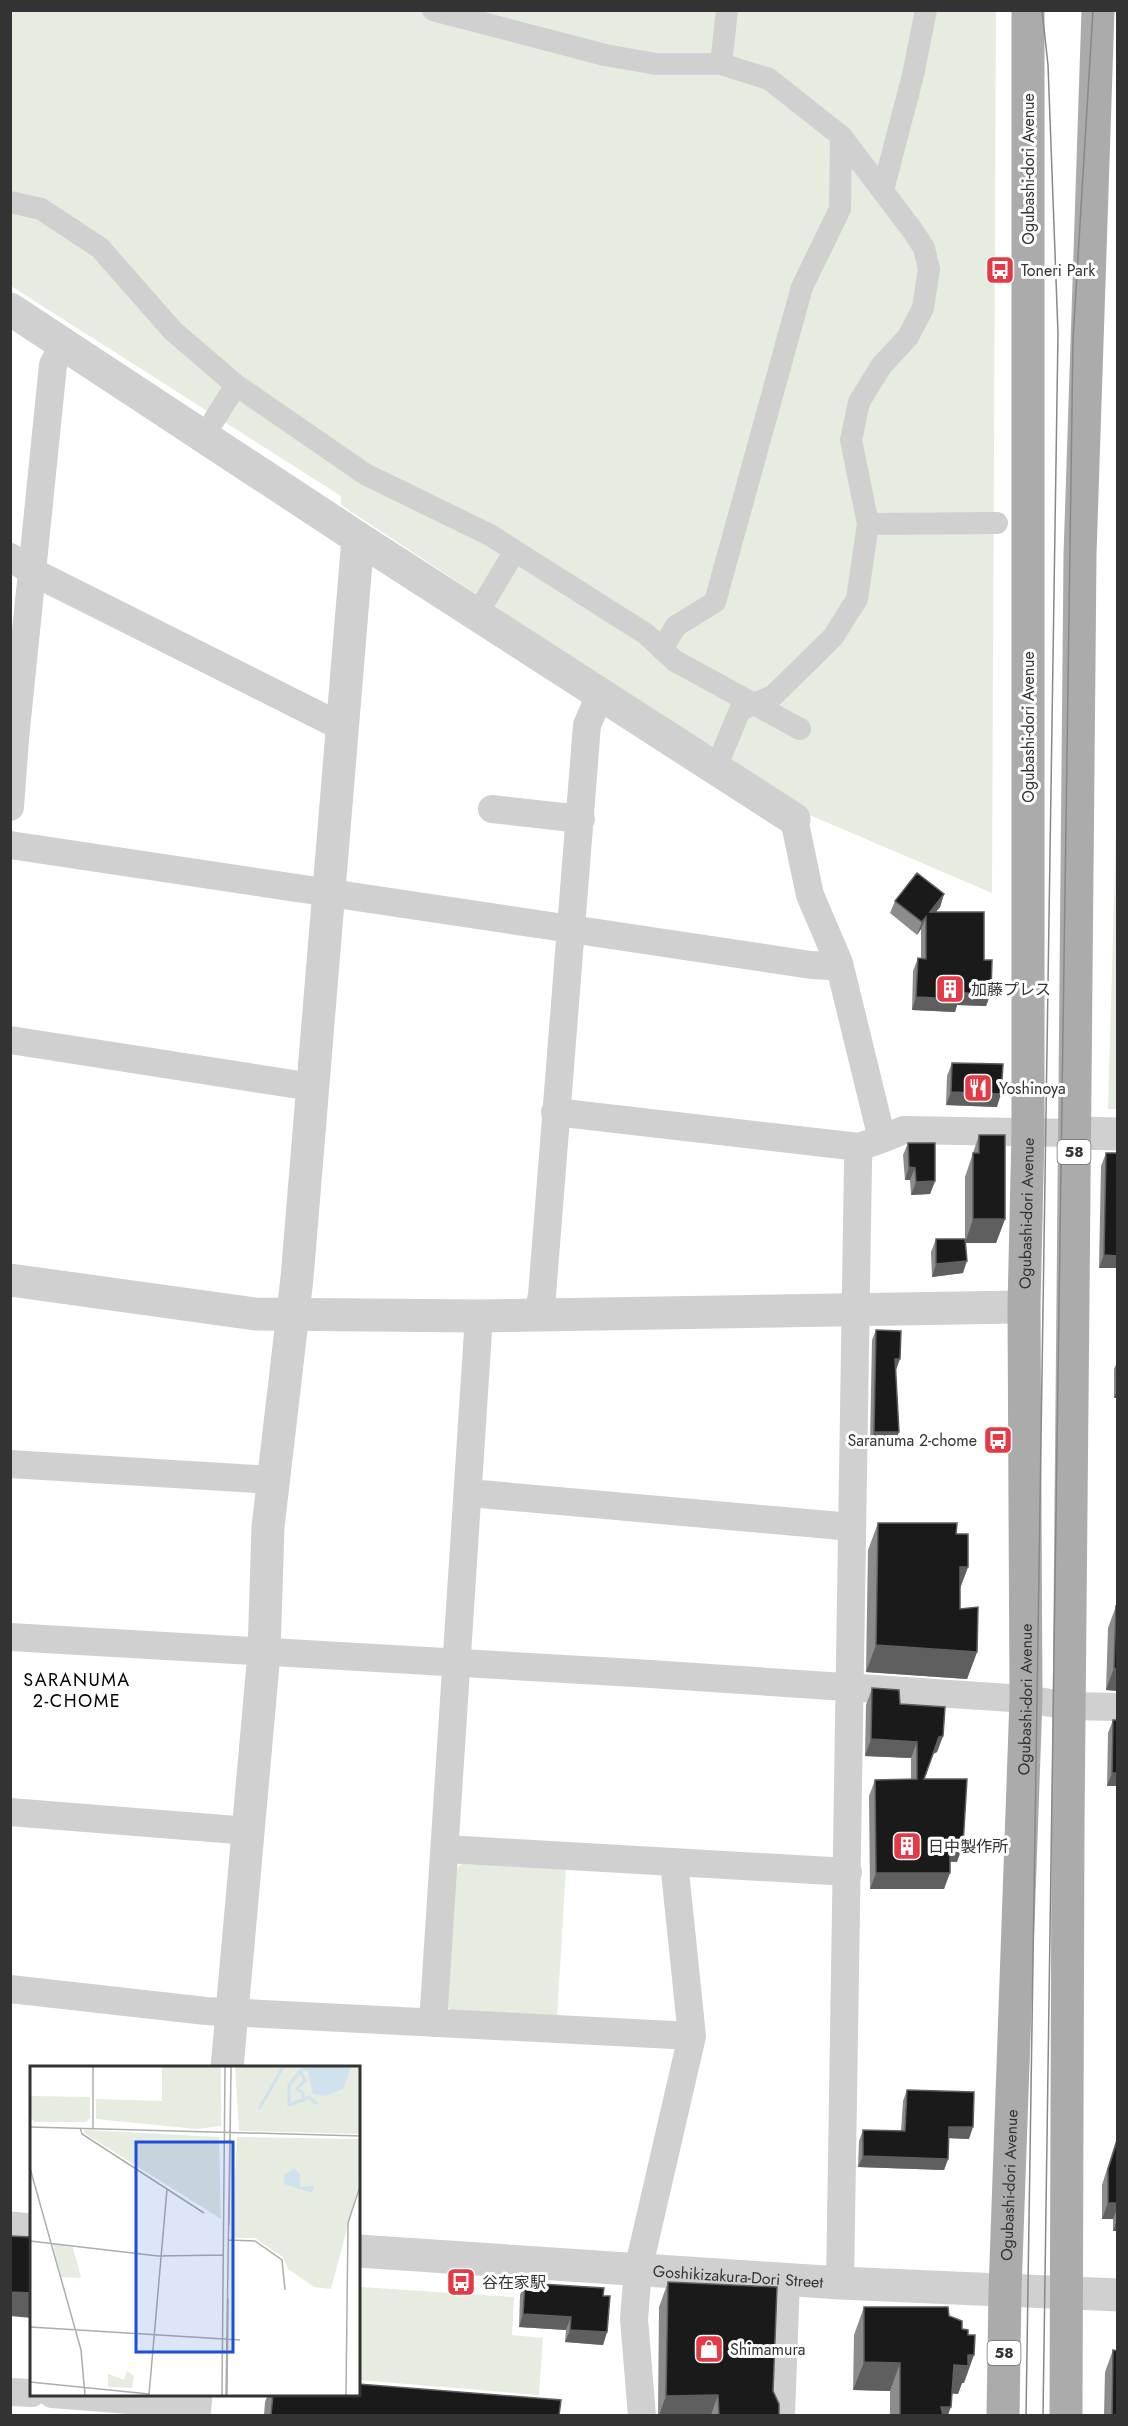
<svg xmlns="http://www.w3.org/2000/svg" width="1128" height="2426" font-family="Jost,'Noto Sans JP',sans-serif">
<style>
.green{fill:#e6ecdf}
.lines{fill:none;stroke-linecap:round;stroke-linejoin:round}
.pedestrian{stroke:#d0d0d0;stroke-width:22}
.minor{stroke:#d0d0d0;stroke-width:28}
.tertiary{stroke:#d0d0d0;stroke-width:33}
.primary{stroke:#ababab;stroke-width:33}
.tram{stroke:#888;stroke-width:1.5}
.wall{fill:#8c8c8c}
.shaded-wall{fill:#5f5f5f}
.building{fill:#1a1a1a;stroke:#5f5f5f;stroke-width:1.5}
.labels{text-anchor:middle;stroke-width:6;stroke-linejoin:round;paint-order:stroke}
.shield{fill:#fff;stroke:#707070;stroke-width:1.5}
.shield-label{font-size:15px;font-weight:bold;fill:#333}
.street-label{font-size:16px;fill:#333;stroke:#fff}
.poi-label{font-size:16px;fill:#333;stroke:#fff;text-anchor:start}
.neighbourhood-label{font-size:18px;letter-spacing:1.5px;fill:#000;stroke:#fff}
.inset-river{fill:none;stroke:#cfe2ee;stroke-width:3}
.inset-road{fill:none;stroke:#adadad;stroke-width:1.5}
.view{fill:#1d4ed8;fill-opacity:0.15;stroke:#1d4ed8;stroke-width:3}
.inset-edge{fill:none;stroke:#333;stroke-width:3}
</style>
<rect width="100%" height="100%" fill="#fff"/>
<path class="green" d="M10,11H996L992,893L812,816L341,505V496L11,286Z
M1117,790L1118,1109H1108L1117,795Z
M461,1864L566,1868L557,2018L452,2012L444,2003L453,1873Z
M361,2287L514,2297L512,2335L543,2338L539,2395L359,2380Z"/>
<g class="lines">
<path class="pedestrian" d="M433,10L605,55L656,64H721
M883,190L913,75L926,10
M10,202L41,209L100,248L173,331L236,385L365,474L490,535L646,634L675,661L800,729
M214,420L236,385
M868,524L997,523
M477,614L515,551
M662,649L676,626L715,602L802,287L840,209L841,136
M715,770L740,710L773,696L833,637L857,599L868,524L851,440L859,402L882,365L908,337L923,308L929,269L924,248L913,231L841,136L769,79L721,64L727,10"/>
<path class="minor" d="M10,557L33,572L340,726
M10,739H15L10,807
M15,739L53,365L64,343
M492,809L581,819
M794,819L810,895L839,963L882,1139L904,1130L1075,1133
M10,845L811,965L829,966L839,963
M10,1040L312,1087
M555,1112L859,1147
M538,1314L542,1295L587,725L600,695
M10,1464L273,1480
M469,1493L852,1527
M10,1637L635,1673L1026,1699L1069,1706L1118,1707
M10,1812L249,1831
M446,1849L848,1872
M10,1989L206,2011L692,2036
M433,2023L479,1316
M840,2283L858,1163L859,1147L882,1139
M10,2392L32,2393
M52,2394L195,2405
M642,2416L634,2319L638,2270L692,2036L674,1862
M781,2416L786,2279"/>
<g class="tertiary">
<path d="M10,309L358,538L794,819"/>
<path d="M1075,1133L1118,1134"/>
<path d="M10,1280L255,1314L479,1316L1024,1307"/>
<path d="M227,2068L264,1653L268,1527L297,1278L358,538"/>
<path d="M10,2228L32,2230"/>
<path id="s1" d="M358,2251L840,2283L1118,2295"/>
<path d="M194,2416L196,2394"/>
</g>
<g class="primary">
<path id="s2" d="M1003,2416L1005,2291L1026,1699L1024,1307L1028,1132V10"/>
<path d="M1066,2416L1068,1826L1080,555L1098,10"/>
</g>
<path class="tram" d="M1026,2416L1058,333L1048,65L1042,10
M1043,2416L1073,339L1093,10"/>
</g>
<path class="wall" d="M944,894L940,907L935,912L984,960L991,993L986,1006L957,1005L955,1012L912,1010L913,971L918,958H921V929L917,935L890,913L895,901Z
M952,1063L997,1107L946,1105L947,1076Z
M979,1135L1005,1219L996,1243H965L963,1273L932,1277L931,1252L936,1239H965V1177Z
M908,1143L935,1181L930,1194L911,1195L910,1180H905L903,1155Z
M1106,1153L1118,1268H1099L1101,1166Z
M876,1330L896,1370L899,1432L895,1442L870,1443L872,1340Z
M1118,1360V1398H1114V1369Z
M878,1523L956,1534L968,1567L960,1588V1609L977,1652L967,1679L866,1672L868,1550Z
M1116,1606L1118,1691L1106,1690L1108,1628Z
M872,1688L900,1704L943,1736L937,1752L933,1754L924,1779L957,1862H950L944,1889H870L869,1796L875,1780L911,1779V1758L865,1756L866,1705Z
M1113,1720L1118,1786H1107L1108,1733Z
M907,2090L969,2139L949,2138L948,2159L944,2170L858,2167L859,2141L863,2130L901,2131L903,2101Z
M1118,2134V2231H1113V2219H1102V2185Z
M668,2282L773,2391L779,2415H658L659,2307Z
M525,2283L607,2332L603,2345L565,2342L566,2330L519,2327L520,2295Z
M864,2307L949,2316L962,2329L964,2383H962L958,2394L952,2393L948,2415H890V2391L853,2390L854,2335Z
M1118,2346V2415H1104L1105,2372L1113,2350H1116Z
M268,2394H358L559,2415H264L265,2402Z"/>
<path class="shaded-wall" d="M944,894L940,907L925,925L930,912Z
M926,917L921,929L917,935L922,922Z
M960,993H991L986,1006L957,1005L955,1012L912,1010L916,997Z
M951,1092L1001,1094L997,1107L946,1105Z
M909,1167L915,1168L910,1180H905Z
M935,1181L930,1194L911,1195L916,1182Z
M973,1219H1005L996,1243H965Z
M1104,1255L1118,1256V1268H1099Z
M967,1261L963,1273L932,1277L936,1264Z
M895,1359H900L896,1370H891Z
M1118,1387V1398H1114Z
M874,1432H899L895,1442L870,1443Z
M960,1567H968L958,1594Z
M876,1645L977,1652L967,1679L866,1672Z
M1114,1668L1118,1669V1691L1106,1690Z
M943,1736L937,1752L933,1754L939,1737Z
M871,1739L917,1742L911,1758L865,1756Z
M1112,1773H1118V1786H1107Z
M950,1845H963L957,1862L944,1861Z
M876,1873H950L944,1889H870Z
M949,2127H973L969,2139L945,2138Z
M863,2156L948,2159L944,2170L858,2167Z
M1108,2203H1118V2206L1113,2219H1102Z
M1118,2217V2231H1113Z
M10,2292L32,2293V2318L10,2316Z
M523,2314L571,2317L566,2330L519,2327Z
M570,2330L607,2332L603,2345L565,2342Z
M968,2355H974L964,2383H962L958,2394L944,2393L954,2365Z
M864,2362L900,2363L890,2391L853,2390Z
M718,2395L711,2415H659L666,2396Z
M941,2407H951L948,2415H938Z"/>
<path class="building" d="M917,873L944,894L930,912H984V960H992L991,993H960L959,999L916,997L918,958L926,959V917L922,922L895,901Z
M952,1063L1003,1064L1001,1094L951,1092Z
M979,1135H1005V1219H973V1153H979Z
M908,1143H935V1181L916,1182L915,1168L909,1167Z
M1106,1153H1118V1256L1104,1255Z
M936,1239H965L967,1261L936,1264Z
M876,1330L901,1331L900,1359H895L899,1432H874Z
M878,1523H957L956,1534H968V1567H960V1609L978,1607L977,1652L876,1645Z
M1116,1606H1118V1669L1114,1668Z
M872,1688L899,1690L900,1704L945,1707L943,1736L939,1737L924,1779H967L963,1845H950V1873H876L875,1780L917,1779V1742L871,1739Z
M1113,1720H1118V1773H1112Z
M907,2090L974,2092L973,2127H949L948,2159L863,2156V2130L905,2131Z
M1118,2138V2203H1108V2169Z
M10,2236L32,2237V2293L10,2292Z
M668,2282L777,2287L773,2391L779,2404V2415H719L718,2395L666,2396Z
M525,2283L604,2288L603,2296H610L607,2332L570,2330L571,2317L523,2314Z
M864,2307H948L949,2316L962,2321V2329L968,2330V2335H975L974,2355H968V2366L954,2365L951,2407H941L943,2415H900V2363L864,2362Z
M1113,2350L1118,2351V2415H1112Z
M358,2384L561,2400L559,2415H271L273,2394H358Z"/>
<defs>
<g id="bus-square" transform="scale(1.5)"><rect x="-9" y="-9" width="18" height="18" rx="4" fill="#e63946" stroke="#fff"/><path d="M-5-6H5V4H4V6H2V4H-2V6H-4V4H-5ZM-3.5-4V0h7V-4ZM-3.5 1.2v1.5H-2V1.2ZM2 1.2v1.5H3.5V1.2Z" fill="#fff"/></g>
<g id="building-square" transform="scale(1.5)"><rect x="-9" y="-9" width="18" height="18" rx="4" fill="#e63946" stroke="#fff"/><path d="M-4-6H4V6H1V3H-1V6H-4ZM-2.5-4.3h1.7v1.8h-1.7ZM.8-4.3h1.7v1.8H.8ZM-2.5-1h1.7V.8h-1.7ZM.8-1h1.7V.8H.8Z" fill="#fff"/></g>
<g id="restaurant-square" transform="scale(1.5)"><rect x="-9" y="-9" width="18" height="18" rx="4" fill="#e63946" stroke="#fff"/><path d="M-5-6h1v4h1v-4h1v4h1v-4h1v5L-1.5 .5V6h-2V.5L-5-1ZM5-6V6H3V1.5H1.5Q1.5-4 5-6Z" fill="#fff"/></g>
<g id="shop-square" transform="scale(1.5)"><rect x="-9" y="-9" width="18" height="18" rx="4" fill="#e63946" stroke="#fff"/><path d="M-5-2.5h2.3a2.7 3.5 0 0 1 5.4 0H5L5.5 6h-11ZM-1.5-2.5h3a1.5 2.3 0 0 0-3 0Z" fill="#fff"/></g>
</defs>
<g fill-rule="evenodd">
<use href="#bus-square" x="1000" y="270"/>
<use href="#building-square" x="950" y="989"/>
<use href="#restaurant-square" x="978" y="1088"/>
<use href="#bus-square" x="998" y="1440"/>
<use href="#building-square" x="907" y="1846"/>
<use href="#bus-square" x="461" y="2282"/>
<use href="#shop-square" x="709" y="2349"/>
</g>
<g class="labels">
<g class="shield">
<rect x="1057.5" y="1140" width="33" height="24" rx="4.5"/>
<rect x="987.5" y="2341" width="33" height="24" rx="4.5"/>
</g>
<g class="shield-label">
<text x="1074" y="1157">58</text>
<text x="1004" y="2358">58</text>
</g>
<g class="street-label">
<text transform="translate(1028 169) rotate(-90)" y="6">Ogubashi-dori Avenue</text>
<text transform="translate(1028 727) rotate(-90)" y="6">Ogubashi-dori Avenue</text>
<text dy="6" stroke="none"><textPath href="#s2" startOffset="1203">Ogubashi-dori Avenue</textPath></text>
<text dy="6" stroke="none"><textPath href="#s2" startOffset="717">Ogubashi-dori Avenue</textPath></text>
<text dy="6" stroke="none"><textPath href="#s2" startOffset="231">Ogubashi-dori Avenue</textPath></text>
<text dy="6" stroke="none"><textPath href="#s1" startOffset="381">Goshikizakura-Dori Street</textPath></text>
</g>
<g class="poi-label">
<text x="1021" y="276">Toneri Park</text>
<text x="971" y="995">加藤プレス</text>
<text x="999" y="1094">Yoshinoya</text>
<text x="977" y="1446" text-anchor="end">Saranuma 2-chome</text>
<text x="928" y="1852">日中製作所</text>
<text x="482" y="2288">谷在家駅</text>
<text x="730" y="2355">Shimamura</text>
</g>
<g class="neighbourhood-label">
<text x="77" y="1686">SARANUMA<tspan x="77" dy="21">2-CHOME</tspan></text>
</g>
</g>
<g transform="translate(30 2066)">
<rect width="330" height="330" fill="#fff"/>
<path d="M132,1H191V60L166,63L66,53V33L132,35ZM205,1H330V68L209,65ZM0,30L60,31V52L56,56H4L0,50ZM55,64L189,71L191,153L54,67ZM207,71L330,73V113L301,223L284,221L258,203L253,191L225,172H202ZM23,178L43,181L51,212L31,211ZM97,305L104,310L102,322L78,321V308L94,314Z" fill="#e6ecdf"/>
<path d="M277,1H321L313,23L295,30L283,28ZM264,102L270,108V121L285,120L282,127L254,118V109Z" fill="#cfe2ee"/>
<path class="inset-river" d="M277,2L270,5L275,14L267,23L273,27V34L279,31L287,38M269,6L259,19V39L272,34M229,43L253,1"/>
<path class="inset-road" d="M0,61L330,70M50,62L52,68L174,147M63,62V1M0,102L51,284L55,329M199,159L201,1M199,174L225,175L252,194L255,224M0,175L128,190L194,189M0,261L210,274M0,316L119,328M119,329L137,123M192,329L195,1M196,329L201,1M197,329L198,232M316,329L318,157L330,120"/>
<path class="view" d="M106,76H203V286H106Z"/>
<rect width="330" height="330" class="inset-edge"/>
</g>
<rect width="1128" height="2426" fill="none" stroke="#333333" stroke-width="24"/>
</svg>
